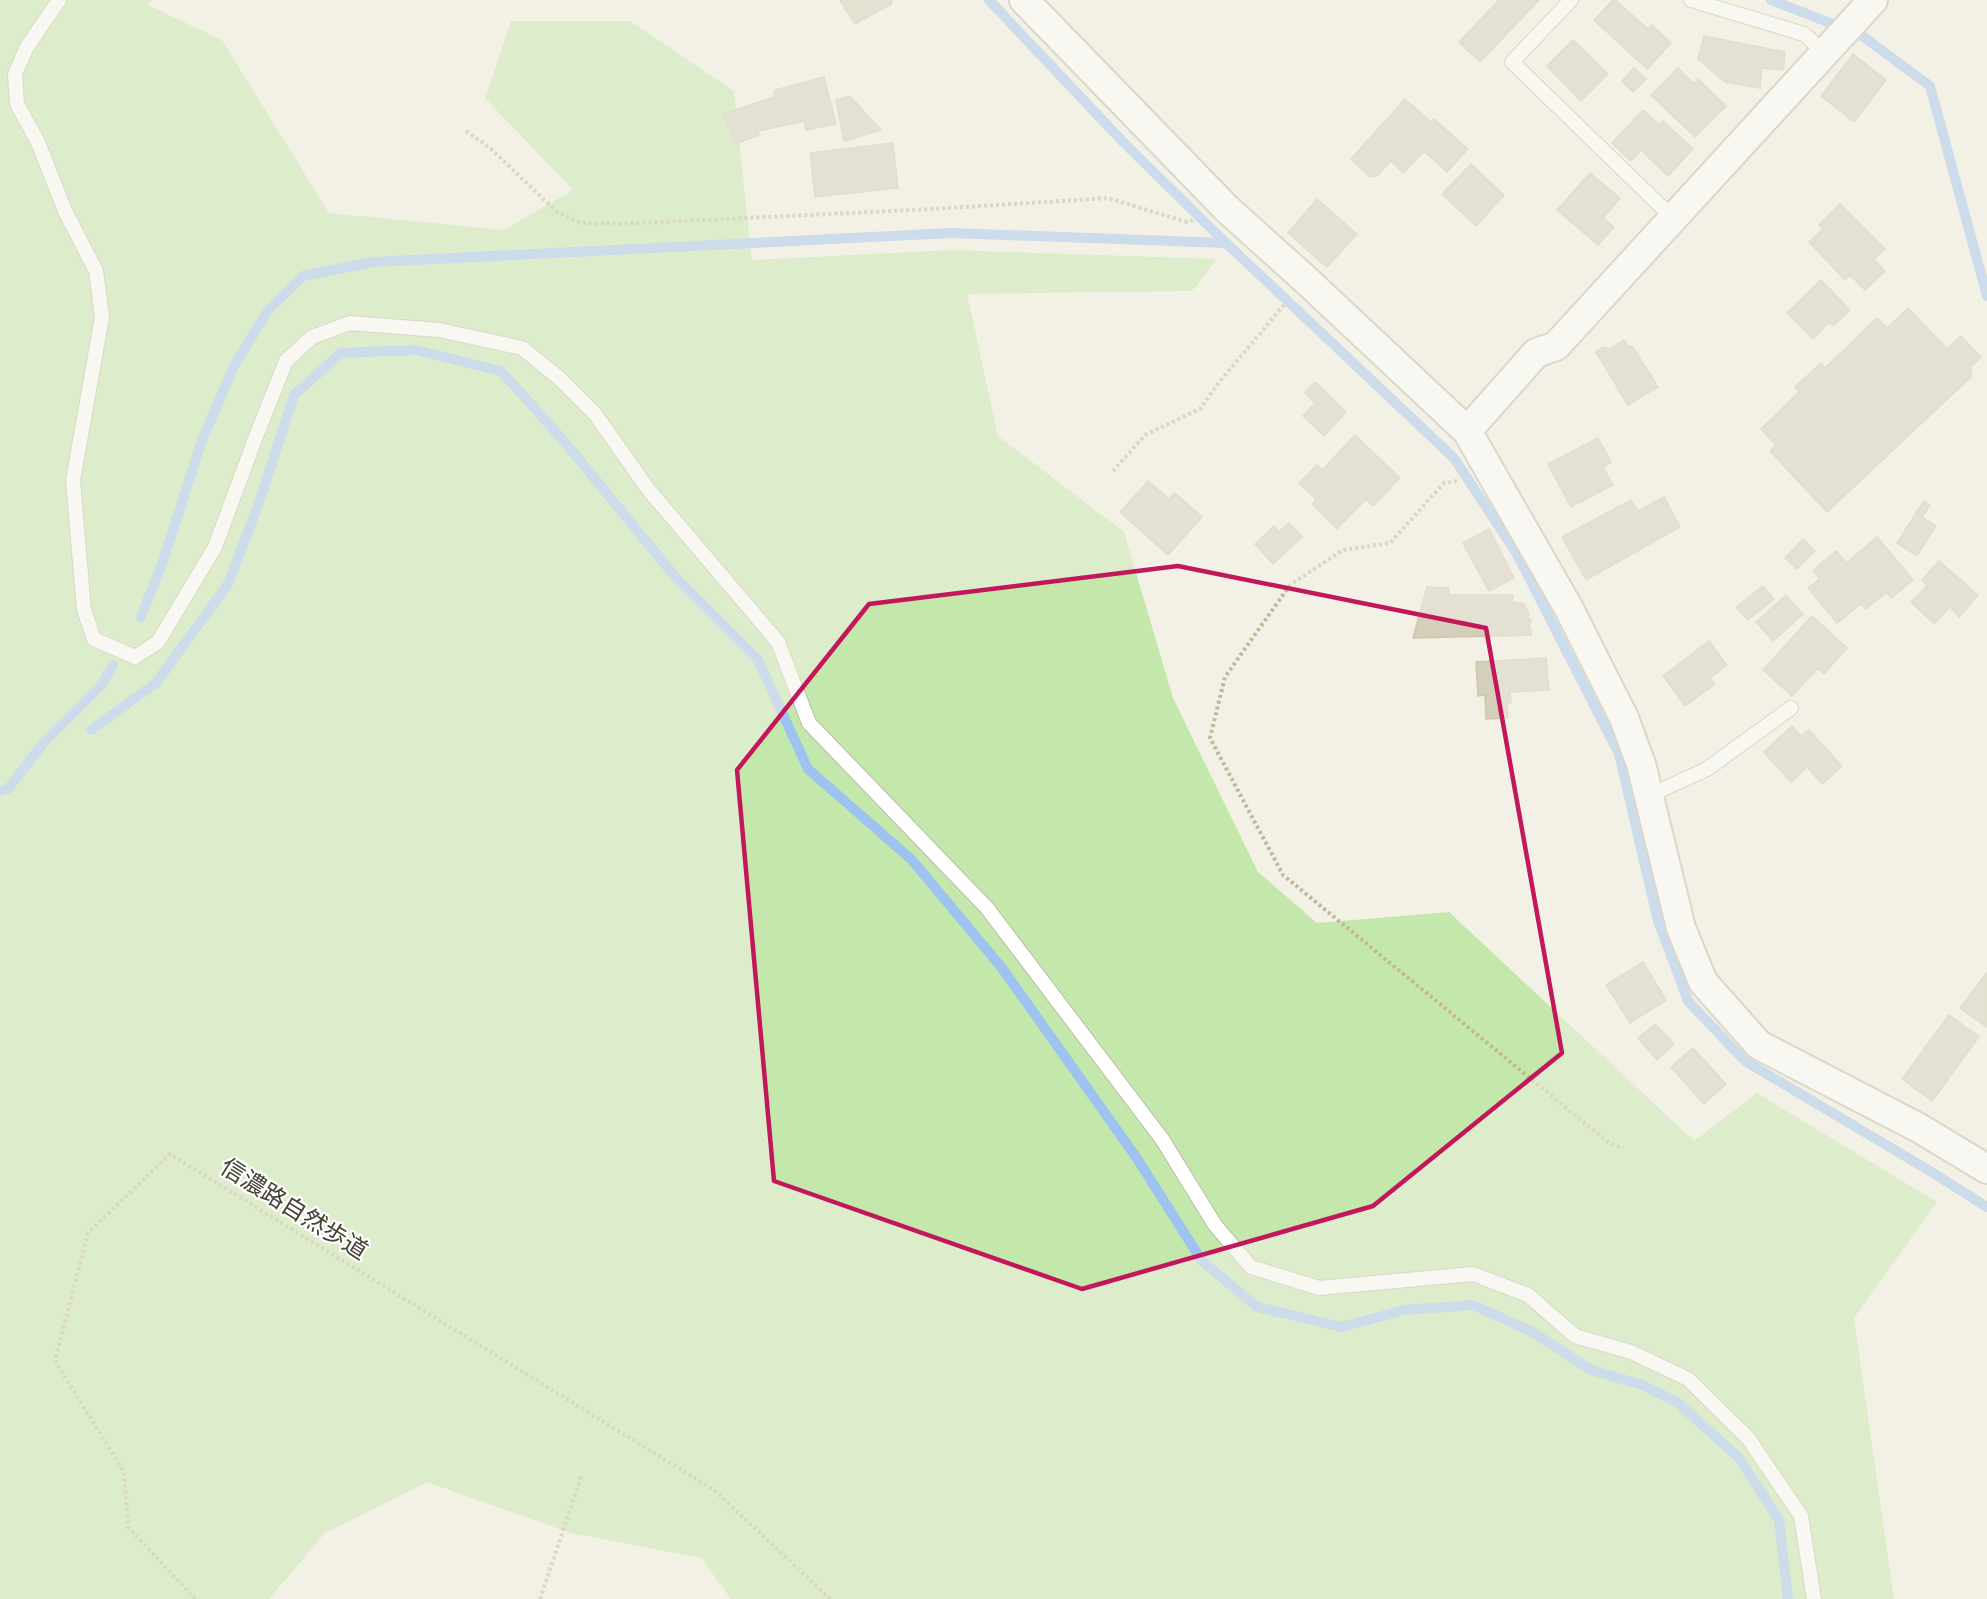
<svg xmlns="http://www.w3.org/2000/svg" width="1987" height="1599" font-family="'Alegreya Sans','Noto Sans JP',sans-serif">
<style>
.green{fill:#c4e8ac}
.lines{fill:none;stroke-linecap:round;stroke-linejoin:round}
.stream{stroke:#9fc3f1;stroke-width:10}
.building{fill:#d4ceba;stroke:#cfc7ad;stroke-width:1.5}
.service-casing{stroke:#bebaa7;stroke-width:16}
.minor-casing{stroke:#bebaa7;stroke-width:32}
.path{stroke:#c0b898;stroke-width:4;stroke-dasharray:3 3;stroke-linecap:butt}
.service{stroke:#fff;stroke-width:14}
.minor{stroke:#fff;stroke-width:28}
.marked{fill:none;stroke:#c2185b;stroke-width:4.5;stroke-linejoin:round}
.labels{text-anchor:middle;stroke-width:4.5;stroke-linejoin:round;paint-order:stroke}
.street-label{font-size:24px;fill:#454134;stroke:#fff}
</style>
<rect width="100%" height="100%" fill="#f3f1e5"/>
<path class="green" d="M0,0H151L148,5L222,40L329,213L504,230L573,190L485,98L511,21H630L734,91L752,260L951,250L1217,259L1192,291L967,294L998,436L1124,532L1173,698L1258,872L1317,923L1449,912L1694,1141L1757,1093L1937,1202L1854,1318L1894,1599H731L701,1558L571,1533L427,1482L325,1533L269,1599H0Z"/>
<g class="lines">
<path class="stream" d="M989,0L1124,143L1226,243L1454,458L1517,554L1619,754L1658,921L1688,1001L1745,1061L1930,1171L1987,1207
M1771,0L1861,35L1930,86L1987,296
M141,617L163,561L202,440L234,366L269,309L303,276L373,262L951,233L1226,243
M91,730L156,683L228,584L260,500L294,395L341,353L416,350L501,371L563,440L677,579L758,660L808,769L912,860L1002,968L1136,1157L1202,1261L1257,1307L1342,1327L1404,1310L1473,1305L1531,1331L1591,1370L1642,1385L1677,1402L1739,1458L1779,1520L1788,1599
M0,791L8,789L44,742L102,684L113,665"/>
</g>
<path class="building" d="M840,0H892L891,4L855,24Z
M1499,0H1539L1480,62L1459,42Z
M1613,0H1615L1648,29L1652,25L1671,43L1647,69L1594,20Z
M1704,36L1785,52L1783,70L1762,68L1760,88L1725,82L1698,59Z
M1573,40L1608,74L1581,101L1547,66Z
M1853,54L1886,80L1854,122L1821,96Z
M1634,68L1646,79L1633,92L1622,81Z
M1678,68L1694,84L1698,79L1726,106L1695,137L1651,95Z
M824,77L836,124L806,130L804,121L758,131L759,135L736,144L723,114L774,97L775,90Z
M850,96L881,130L844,141L836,100Z
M1405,99L1431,122L1434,119L1468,149L1447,172L1424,151L1403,173L1391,161L1377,176L1370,177L1351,159Z
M1643,110L1659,125L1663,121L1693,149L1668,176L1641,150L1631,161L1612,143Z
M893,143L898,188L815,197L810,153Z
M1471,164L1504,195L1476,226L1442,194Z
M1590,173L1620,198L1603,218L1614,227L1598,245L1557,210Z
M1317,199L1357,234L1327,267L1288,233Z
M1840,204L1885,249L1874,259L1885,271L1865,290L1850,275L1845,280L1809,242L1823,229L1819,225Z
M1821,280L1850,310L1834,325L1828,323L1813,339L1787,313Z
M1908,308L1947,349L1961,336L1981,357L1971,367V377L1827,512L1770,451L1776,445L1761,429L1799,392L1795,387L1821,363L1825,368L1877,318L1887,328Z
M1624,340L1628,346H1632L1658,387L1628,405L1596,352L1604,347L1610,349Z
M1315,382L1346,412L1324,436L1303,416L1315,403L1305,393Z
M1355,435L1400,478L1373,506L1366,499L1337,529L1312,504L1316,499L1299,483L1317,465L1322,470Z
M1598,438L1611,462L1603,467L1613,485L1571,507L1548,464Z
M1148,481L1169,499L1175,493L1202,517L1168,555L1120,512Z
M1664,497L1680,527L1586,580L1562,537L1631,500L1638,511Z
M1924,501L1930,505L1922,517L1936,526L1917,556L1897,543Z
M1289,523L1302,537L1273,564L1255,544L1274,526L1279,532Z
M1489,529L1514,578L1489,591L1463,543Z
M1877,537L1913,580L1891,598L1887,592L1866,609L1861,604L1837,623L1808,588L1820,579L1813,570L1836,551L1846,563Z
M1803,539L1815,551L1797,569L1785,558Z
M1939,561L1978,595L1959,617L1950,607L1934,624L1911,602L1927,586L1922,580Z
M1763,586L1774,599L1748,620L1736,607Z
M1427,587L1449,588V595H1513L1512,602L1523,603L1529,614L1528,618L1531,619L1529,629L1531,630V635L1413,638Z
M1786,595L1803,614L1773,641L1756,622Z
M1812,616L1847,648L1824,674L1818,668L1792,696L1763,670Z
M1709,641L1727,665L1710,678L1715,684L1685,706L1663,676Z
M1546,658L1549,690L1510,692L1511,703H1507L1508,718L1486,719L1485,695L1478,696L1476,662Z
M1792,726L1801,736L1809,730L1842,766L1822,784L1807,767L1791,782L1764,752Z
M1643,962L1666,1000L1630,1023L1606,985Z
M1987,972V1027L1960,1008Z
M1949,1015L1979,1037L1932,1101L1902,1079Z
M1655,1024L1674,1044L1657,1060L1638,1038Z
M1693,1048L1726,1084L1704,1104L1671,1067Z"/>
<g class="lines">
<g class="service-casing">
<path id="service" d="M59,0L27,47L15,74L17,104L38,142L65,211L96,271L102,317L73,480L84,610L94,639L135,657L158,642L215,547L255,439L286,361L312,337L350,323L439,330L522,348L559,378L595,414L648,489L778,642L809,723L987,908L1162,1139L1215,1225L1251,1267L1319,1288L1473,1274L1528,1295L1575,1336L1631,1352L1688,1379L1748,1438L1801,1516L1814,1599
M1571,0L1512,62L1673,218
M1691,0L1804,34L1824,52
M1648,796L1707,769L1791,708"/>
</g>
<g class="minor-casing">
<path id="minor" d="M1024,0L1227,209L1306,280L1467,431L1568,607L1624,718L1641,764L1681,928L1703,982L1759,1045L1919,1128L1987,1169
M1467,431L1536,353L1556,346L1873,0"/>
</g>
<path class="path" d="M466,131L490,148L557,212L581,223L621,224L932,209L1108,198L1187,222L1193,220
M1113,471L1145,435L1200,409L1220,381L1284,305
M1457,481L1444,483L1390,543L1343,550L1290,585L1225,677L1210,738L1283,875L1609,1143L1623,1148
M195,1599L128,1527L124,1472L55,1361L88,1233L170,1154L714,1490L830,1599
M540,1599L582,1474"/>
<use href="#service" class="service"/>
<use href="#minor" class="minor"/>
</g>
<path d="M0 0H1987V1599H0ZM1178,566L1486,628L1562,1053L1373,1206L1082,1289L774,1181L737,770L869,604Z" fill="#f3f1e5" fill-opacity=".55" fill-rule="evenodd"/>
<path class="marked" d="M1178,566L1486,628L1562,1053L1373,1206L1082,1289L774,1181L737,770L869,604Z"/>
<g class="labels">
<g class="street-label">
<text transform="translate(294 1209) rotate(32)" y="8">信濃路自然歩道</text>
</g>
</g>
</svg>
